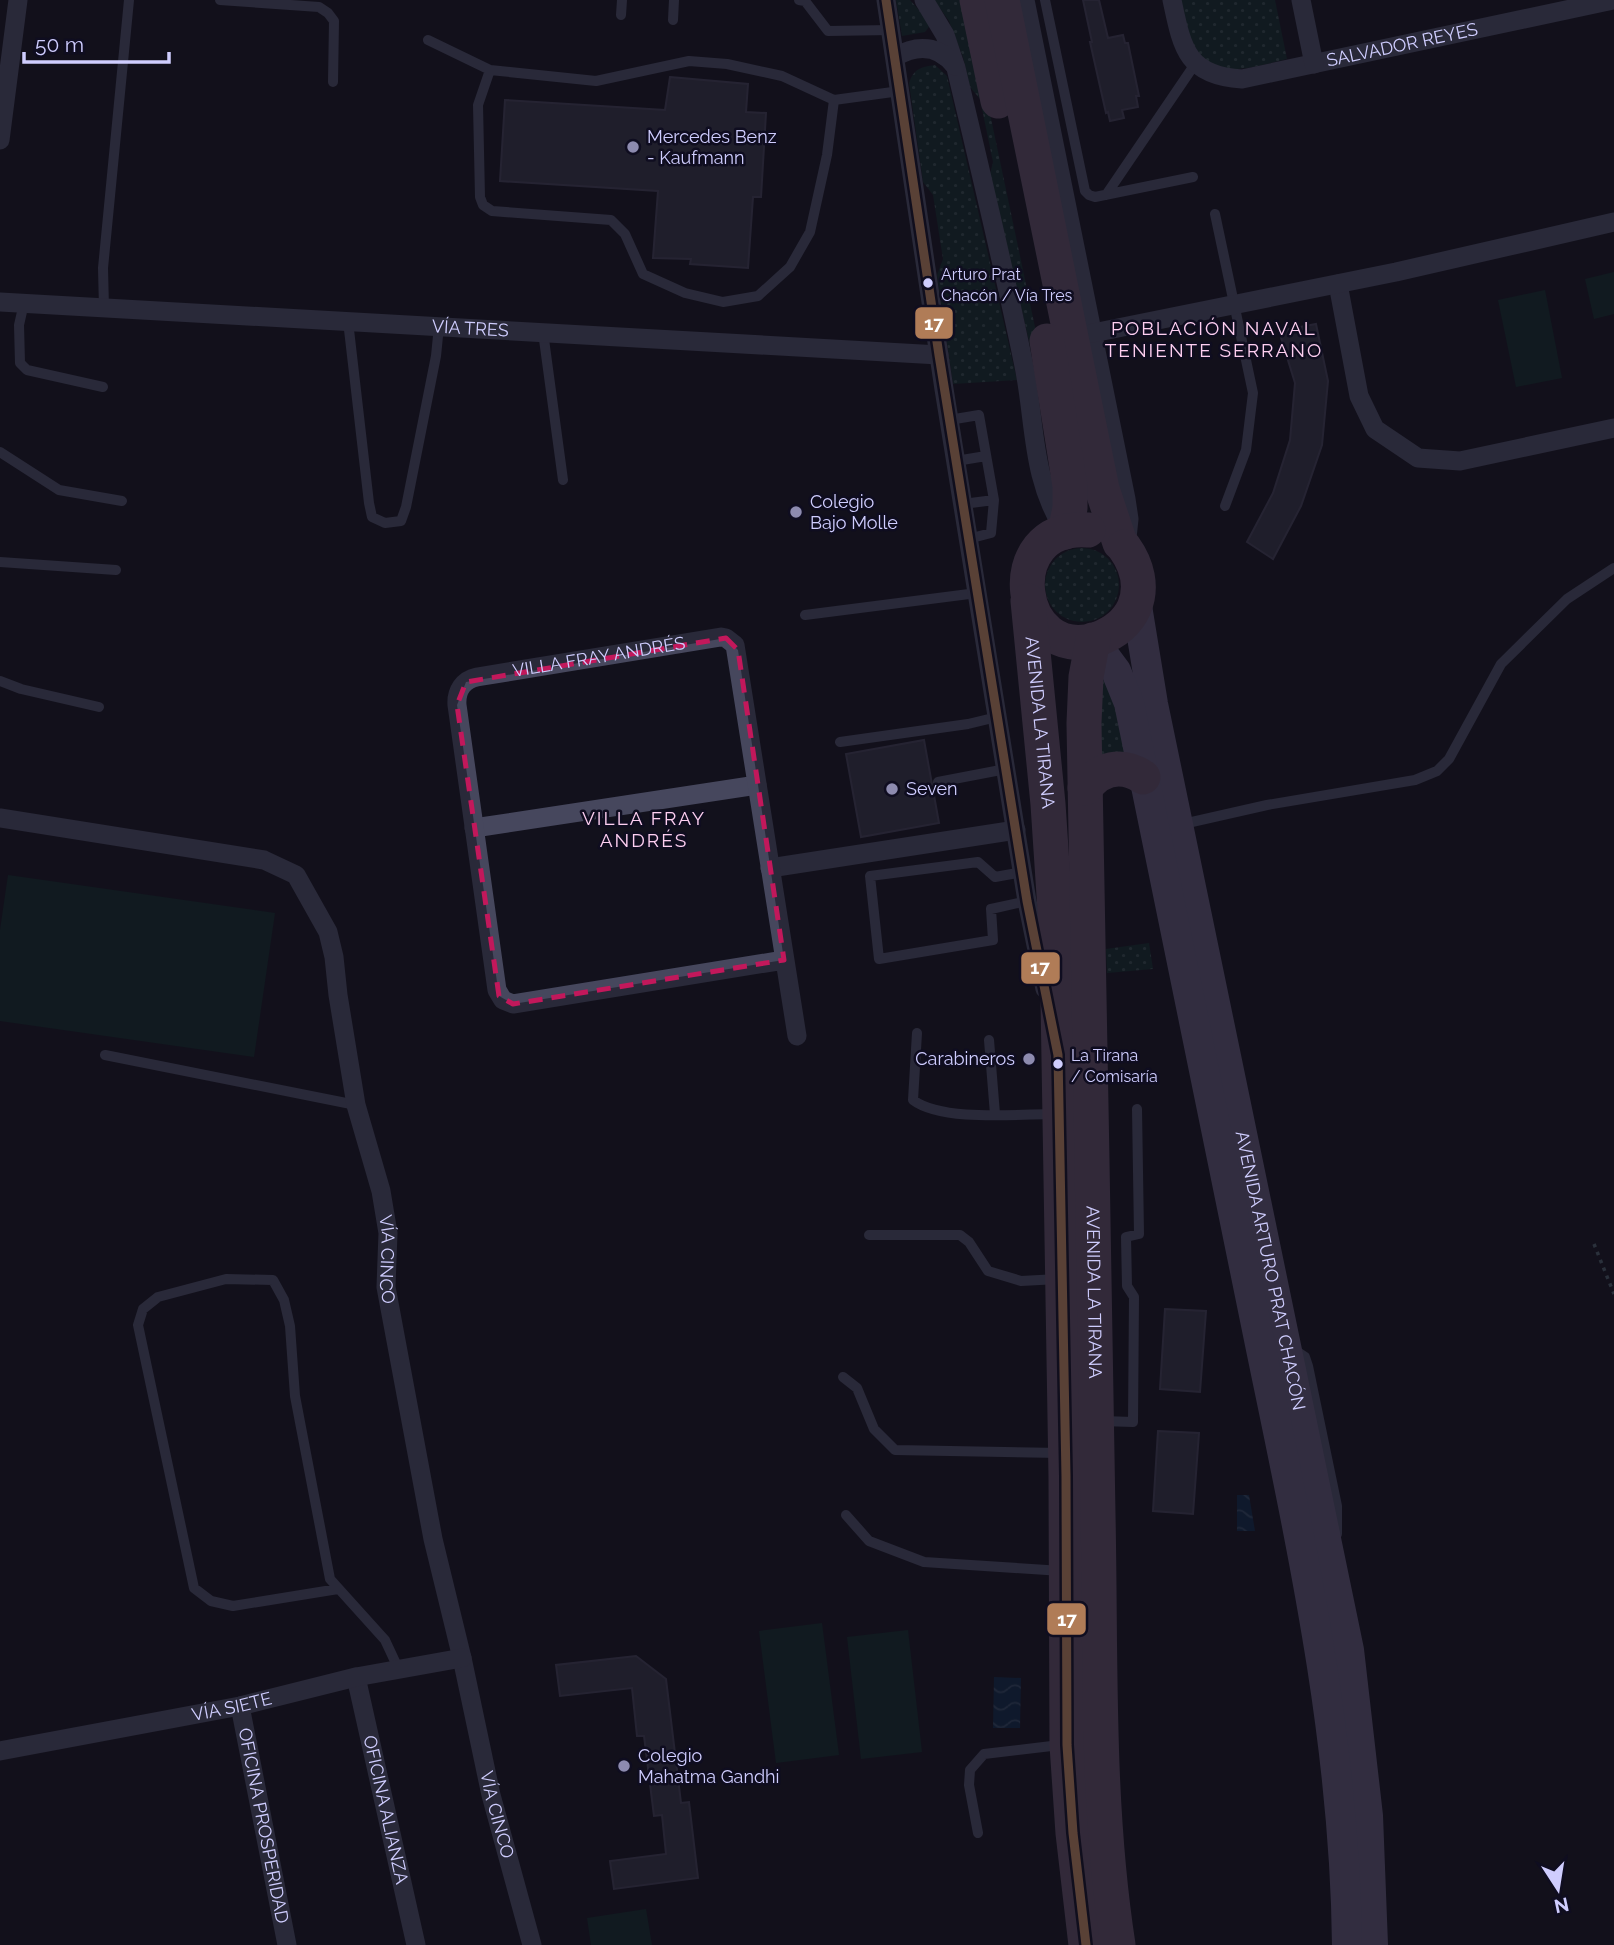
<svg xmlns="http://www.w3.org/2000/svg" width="1614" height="1945" font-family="Raleway,sans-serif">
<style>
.grass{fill:url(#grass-dots)}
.green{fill:#102726}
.water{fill:url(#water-waves)}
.building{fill:#302f3e;stroke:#3d3b4f;stroke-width:2}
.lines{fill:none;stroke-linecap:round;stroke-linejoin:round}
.path{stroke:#485862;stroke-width:3.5;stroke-dasharray:3.5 5;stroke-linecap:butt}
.lane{stroke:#46475d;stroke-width:10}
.street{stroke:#46475d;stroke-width:19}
.primary{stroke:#59516e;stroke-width:30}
.highway{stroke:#59485e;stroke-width:35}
.bus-1-casing{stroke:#0f0d20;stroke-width:14}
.bus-1{stroke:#b07c57;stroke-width:9}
.marked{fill:none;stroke:#c2185b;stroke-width:5;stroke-dasharray:14 9;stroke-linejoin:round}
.poi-dot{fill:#8d8baf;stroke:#0f0d20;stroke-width:2.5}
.bus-dot{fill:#cfcdfe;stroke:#0f0d20;stroke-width:2.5}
.labels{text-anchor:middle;stroke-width:5;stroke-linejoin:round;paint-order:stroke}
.bus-label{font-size:16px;fill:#cfcdfe;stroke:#0f0d20;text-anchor:start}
.street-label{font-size:18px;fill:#cfcdfe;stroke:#0f0d20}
.poi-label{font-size:18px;fill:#cfcdfe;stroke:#0f0d20;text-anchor:start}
.neighbourhood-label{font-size:19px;letter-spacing:2px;fill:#fecff1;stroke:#0f0d20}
.line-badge{stroke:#0f0d20;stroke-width:2.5}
.badge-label{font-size:19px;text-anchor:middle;font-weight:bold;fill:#fff}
</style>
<defs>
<pattern id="grass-dots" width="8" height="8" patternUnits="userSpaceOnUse" patternTransform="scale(1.75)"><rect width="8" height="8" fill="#102726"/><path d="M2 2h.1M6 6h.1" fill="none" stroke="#324547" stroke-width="1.8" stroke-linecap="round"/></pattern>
<pattern id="water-waves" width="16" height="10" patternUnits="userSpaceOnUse" patternTransform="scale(1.75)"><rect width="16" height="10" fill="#0d2540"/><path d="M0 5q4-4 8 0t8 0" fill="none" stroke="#2f435d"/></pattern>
</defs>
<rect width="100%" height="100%" fill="#12111c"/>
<path class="grass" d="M896,0H910L931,24L925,32L902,36Z
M934,0H966L1043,365L1035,367L990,174L993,162L980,99L970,87L963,57L949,21Z
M1181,0H1275L1287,59C1252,67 1205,85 1189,37C1185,25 1184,12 1181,0Z
M935,65L947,76L1017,380L953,384L937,275L943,259L933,195L923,182L909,83C914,69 920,67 935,65Z
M1045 585a37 37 0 1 1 74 0a37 37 0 1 1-74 0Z
M1099,671L1114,692L1128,758L1095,764Z
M1149,943L1153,969L1107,973L1106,949Z"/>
<path class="green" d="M1614,272V314L1594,319L1585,279Z
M1545,290L1562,378L1516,387L1498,300Z
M8,875L275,913L254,1057L0,1021V930Z
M822,1623L839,1755L776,1763L759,1631Z
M908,1630L922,1752L861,1759L847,1637Z
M646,1909L652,1945H591L587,1918Z"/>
<path class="water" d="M1237,1495H1249L1255,1531H1237Z
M994,1677L1021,1678L1020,1728H993Z"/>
<path class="building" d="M1083,0H1099L1108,38L1123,35L1125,43H1128L1139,96H1136L1138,107L1122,110L1124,118L1110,121L1108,112L1106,113L1090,42H1092Z
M670,77L748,84L746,112L766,113L761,197H753L748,268L690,264L691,259L653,258L658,191L500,181L505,100L665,110Z
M1316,324L1328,381L1322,445L1301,506L1273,559L1247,542L1273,493L1290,440L1295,383L1279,331Z
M924,740L939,823L861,837L846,754Z
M1165,1309L1206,1311L1200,1392L1160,1389Z
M1158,1431L1199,1433L1193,1514L1153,1511Z
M636,1656L666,1679L681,1803L689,1802L698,1878L614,1889L610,1861L666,1854L662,1815L654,1816L644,1736H637L632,1688L560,1696L556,1665Z"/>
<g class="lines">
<path class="path" d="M1594,1244L1614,1294"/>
<path class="lane" d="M220,0L319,7L328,13L334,21L333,82
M799,0L805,1L828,31L891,30
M1045,0L1085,191L1089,195L1095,197L1193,177
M621,15L622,0
M673,20L674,0
M428,40L490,70L596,81L689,61L727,64L782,76L834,100L900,91
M490,70L478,105L480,197L483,205L492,211L611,220L625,234L643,274L685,293L723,302L758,296L790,267L810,232L827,155L834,100
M1106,195L1195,64
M1215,214L1253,393L1246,450L1225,506
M24,303L19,325L20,363L27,370L103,387
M104,308L103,268L129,0
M348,321L369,503L372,517L385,523L401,521L406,507L436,356L439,326
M543,332L563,480
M949,420L979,415L994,500L963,504
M0,452L59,490L122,501
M956,461L986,456
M968,539L991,533L994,500
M0,562L116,570
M805,615L977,593
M0,681L21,689L99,707
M840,742L968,724L997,717
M938,782L1006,769
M1183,824L1267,805L1415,780L1437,771L1449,759L1501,664L1567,599L1614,568
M1023,872L995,877L978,862L870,876L879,959L993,940L991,909L1027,901
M917,1033L913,1100C942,1122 1019,1114 1055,1114
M989,1040L995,1114
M105,1055L356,1105
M869,1235H960L969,1242L988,1271L1021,1281L1058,1279
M1293,1349L1305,1357L1308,1366L1337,1506V1534
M843,1377L857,1388L874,1429L895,1450L1061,1453
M1102,1421L1133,1422L1134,1297L1127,1286L1126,1237L1139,1234L1137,1109
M846,1515L869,1541L924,1562L1062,1571
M338,1589L233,1606L211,1601L194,1588L138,1325L143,1309L158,1297L226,1279L273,1280L284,1300L290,1326L295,1396L330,1579L385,1640L399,1670
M978,1833L969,1785L970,1770L984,1754L1060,1745"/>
<g class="street">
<path d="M886,0L944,389L1027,901L1045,989"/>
<path d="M924,0L945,35L956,68C979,165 1003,263 1023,361C1036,421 1030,477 1065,531"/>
<path d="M1025,0L1126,499L1129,519L1127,538"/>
<path id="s1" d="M1172,0C1182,47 1186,76 1242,79L1613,0"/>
<path d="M1301,0L1314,64"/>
<path d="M895,57C917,44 939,45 955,66"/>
<path d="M0,140L18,0"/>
<path d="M1338,284L1359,396L1375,429L1418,458L1460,461L1614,428"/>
<path id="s2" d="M0,302L939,355"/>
<path d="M1093,333L1396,272L1614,222"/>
<path id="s3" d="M0,818L264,860L296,875L328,932L334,957L338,995L356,1105L381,1191L388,1233L386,1287L433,1539L462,1658L491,1795L532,1945"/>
<path d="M474,828L757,785"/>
<path d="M770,868L1016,830"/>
<path id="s4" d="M784,960L513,1004L503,1000L497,990L457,705C456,691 463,680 477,677L721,637L726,638L735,645L797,1036"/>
<path id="s5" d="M356,1677L416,1945"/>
<path id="s6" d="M240,1706L287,1945"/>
<path id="s7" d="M0,1751L240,1706L356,1677L462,1658"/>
</g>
<g class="primary">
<path id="s8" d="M1136,600L1153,704L1349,1650L1368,1816L1373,1945"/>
<path d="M1093,640L1116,671L1129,703C1172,919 1217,1134 1261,1349C1302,1548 1345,1741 1347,1945"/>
</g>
<g class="highway">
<path d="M977,0L998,101"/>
<path d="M1002,0L1102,489L1120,543"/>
<path d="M1047,341L1070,486V508L1065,532"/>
<path d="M1088,530C996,523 1016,666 1098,639C1114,633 1127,623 1134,608C1143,587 1137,565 1124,547"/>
<path id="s9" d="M1028,601L1048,804L1057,940L1066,1476L1067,1745L1073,1833L1086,1945"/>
<path id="s10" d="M1093,640L1086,677L1084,723C1091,987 1092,1251 1098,1515C1101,1659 1096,1803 1118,1945"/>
<path d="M1085,788C1100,768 1122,763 1143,777"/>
</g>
<g class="bus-1-casing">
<path id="bus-1" d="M886,0L939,355L1027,901L1058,1055L1066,1476L1067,1745L1073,1833L1086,1945"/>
</g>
<use href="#bus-1" class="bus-1"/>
</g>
<path d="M0 0H1614V1945H0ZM726,638L738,650L784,960L513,1004L499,996L457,705L466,682Z" fill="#12111c" fill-opacity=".55" fill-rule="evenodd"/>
<path class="marked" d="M726,638L738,650L784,960L513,1004L499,996L457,705L466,682Z"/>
<g class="poi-dot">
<circle cx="633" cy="147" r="7"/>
<circle cx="796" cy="512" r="7"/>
<circle cx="892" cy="789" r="7"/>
<circle cx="1029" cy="1059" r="7"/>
<circle cx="624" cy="1766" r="7"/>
</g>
<g class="bus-dot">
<circle cx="928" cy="283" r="6"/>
<circle cx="1058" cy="1064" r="6"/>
</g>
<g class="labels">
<g class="bus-label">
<text x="941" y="280">Arturo Prat<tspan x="941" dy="21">Chacón / Vía Tres</tspan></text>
<text x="1071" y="1061">La Tirana<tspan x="1071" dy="21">/ Comisaría</tspan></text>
</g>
<g class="street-label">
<text dy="6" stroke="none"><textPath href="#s1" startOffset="282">SALVADOR REYES</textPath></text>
<text dy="6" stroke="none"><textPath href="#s2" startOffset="471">VÍA TRES</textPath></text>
<text dy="6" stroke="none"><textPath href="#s4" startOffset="746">VILLA FRAY ANDRÉS</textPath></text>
<text dy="6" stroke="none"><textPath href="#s9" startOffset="122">AVENIDA LA TIRANA</textPath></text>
<text dy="6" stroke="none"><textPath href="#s3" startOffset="702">VÍA CINCO</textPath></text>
<text dy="6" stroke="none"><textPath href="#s8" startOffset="684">AVENIDA ARTURO PRAT CHACÓN</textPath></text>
<text dy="6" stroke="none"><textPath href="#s10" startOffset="653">AVENIDA LA TIRANA</textPath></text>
<text dy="6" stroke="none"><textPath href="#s7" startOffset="236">VÍA SIETE</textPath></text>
<text dy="6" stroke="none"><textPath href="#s5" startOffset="136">OFICINA ALIANZA</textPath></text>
<text dy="6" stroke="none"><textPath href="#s3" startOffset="1269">VÍA CINCO</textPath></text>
<text dy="6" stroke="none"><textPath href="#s6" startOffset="122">OFICINA PROSPERIDAD</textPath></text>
</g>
<g class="poi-label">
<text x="647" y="143">Mercedes Benz<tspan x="647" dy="21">- Kaufmann</tspan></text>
<text x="810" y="508">Colegio<tspan x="810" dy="21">Bajo Molle</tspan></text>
<text x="906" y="795">Seven</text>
<text x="1015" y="1065" text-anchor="end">Carabineros</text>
<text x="638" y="1762">Colegio<tspan x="638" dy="21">Mahatma Gandhi</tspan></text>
</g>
<g class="neighbourhood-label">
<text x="1214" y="335">POBLACIÓN NAVAL<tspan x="1214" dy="22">TENIENTE SERRANO</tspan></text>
<text x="644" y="825">VILLA FRAY<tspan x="644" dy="22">ANDRÉS</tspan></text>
</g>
</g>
<g class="line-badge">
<rect x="914" y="306" width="40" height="34" rx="7" fill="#b07c57"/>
<rect x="1020" y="951" width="41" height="34" rx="7" fill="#b07c57"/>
<rect x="1046" y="1602" width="41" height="34" rx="7" fill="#b07c57"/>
</g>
<g class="badge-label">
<text x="934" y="330">17</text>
<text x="1040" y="974">17</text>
<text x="1067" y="1626">17</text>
</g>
<g transform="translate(1558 1889) rotate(168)" stroke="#0f0d20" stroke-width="5" paint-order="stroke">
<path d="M0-5L12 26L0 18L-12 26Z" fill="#cfcdfe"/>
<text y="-10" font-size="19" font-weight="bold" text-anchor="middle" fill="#cfcdfe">N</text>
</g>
<path d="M24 52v10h145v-10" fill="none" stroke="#cfcdfe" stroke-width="3.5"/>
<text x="35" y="52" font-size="21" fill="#cfcdfe" stroke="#0f0d20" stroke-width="5" paint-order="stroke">50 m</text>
</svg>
